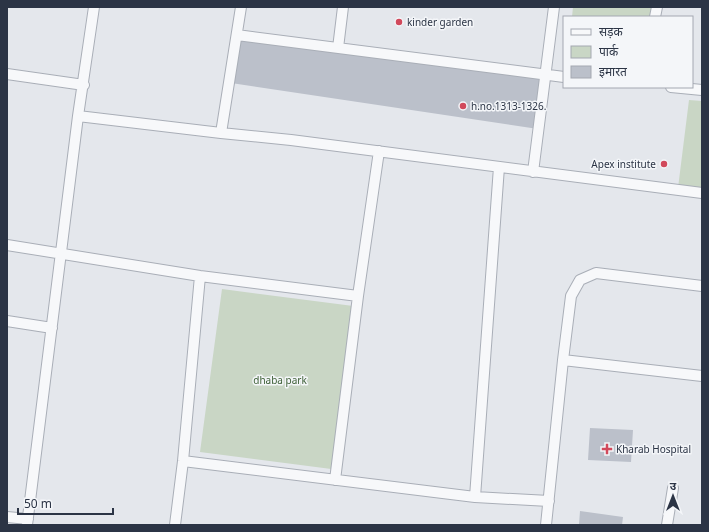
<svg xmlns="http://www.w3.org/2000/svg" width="709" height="532" font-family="'Noto Sans','Noto Sans Devanagari',sans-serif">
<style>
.green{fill:#c9d6c5}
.building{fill:#bbc0ca}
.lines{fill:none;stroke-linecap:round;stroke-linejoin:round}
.minor-casing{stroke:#a9aeb7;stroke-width:12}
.minor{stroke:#f7f8fa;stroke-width:10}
.poi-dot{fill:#d1495b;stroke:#f4f6f9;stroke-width:1.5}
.labels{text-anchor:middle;stroke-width:3;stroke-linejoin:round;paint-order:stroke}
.poi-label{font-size:10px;fill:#2b3445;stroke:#f4f6f9;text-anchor:start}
.park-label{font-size:10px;fill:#3f6138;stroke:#f4f6f9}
</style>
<rect width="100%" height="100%" fill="#e4e7ec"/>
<path class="green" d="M573,7H661L660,17H572Z
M689,100L702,101V191L678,188Z
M222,289L361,307L339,470L200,452Z"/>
<path class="building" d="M239,38L545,75L538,129L231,83Z
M590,428L633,430L631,462L588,460Z
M580,511L623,517L622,525H579Z"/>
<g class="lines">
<g class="minor-casing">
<path id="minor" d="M655,17L657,7
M237,35L564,77
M338,48L343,7
M7,74L84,85
M671,87L702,90
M78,116L221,133L291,140L702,193
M221,133L241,7
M533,172L554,7
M7,245L200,276L358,296
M7,321L52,328
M563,360L702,376
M183,461L475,497L549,501
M335,480L358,296L379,151
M475,497L499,167
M7,517L28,519
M27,525L78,116L94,7
M175,525L183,461L200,276
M546,525L563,360L571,296L580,280L596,273L702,286
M667,525L673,488"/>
</g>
<use href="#minor" class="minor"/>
</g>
<g class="poi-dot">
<circle cx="399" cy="22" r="4"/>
<circle cx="463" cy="106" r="4"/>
<circle cx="664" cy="164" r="4"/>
<path d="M605 443h4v4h4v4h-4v4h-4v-4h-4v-4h4z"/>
</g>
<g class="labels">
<g class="poi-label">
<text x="407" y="26">kinder garden</text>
<text x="471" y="110">h.no.1313-1326.</text>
<text x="656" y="168" text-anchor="end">Apex institute</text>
<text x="616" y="453">Kharab Hospital</text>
</g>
<g class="park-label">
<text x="280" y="384">dhaba park</text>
</g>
</g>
<rect width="709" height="532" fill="none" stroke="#2b3445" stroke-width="16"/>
<rect x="563" y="16" width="130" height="72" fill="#f4f6f9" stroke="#a4a8b1"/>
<rect x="571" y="29" width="20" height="6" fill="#f7f8fa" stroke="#a4a8b1"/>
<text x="599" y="36" font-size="12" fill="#2b3445">सड़क</text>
<rect x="571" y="46" width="20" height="12" fill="#c9d6c5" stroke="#a4a8b1"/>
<text x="599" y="56" font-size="12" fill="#2b3445">पार्क</text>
<rect x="571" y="66" width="20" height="12" fill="#bbc0ca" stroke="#a4a8b1"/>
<text x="599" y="76" font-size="12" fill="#2b3445">इमारत</text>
<g transform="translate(673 496)" stroke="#f4f6f9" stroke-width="3" paint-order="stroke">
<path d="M0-3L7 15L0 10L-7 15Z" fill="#2b3445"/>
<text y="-6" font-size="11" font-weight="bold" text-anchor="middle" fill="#2b3445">उ</text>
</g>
<path d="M18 508v6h95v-6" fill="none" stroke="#2b3445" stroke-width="2"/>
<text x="24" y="508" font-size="12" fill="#2b3445" stroke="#f4f6f9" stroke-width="3" paint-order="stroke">50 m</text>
</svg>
